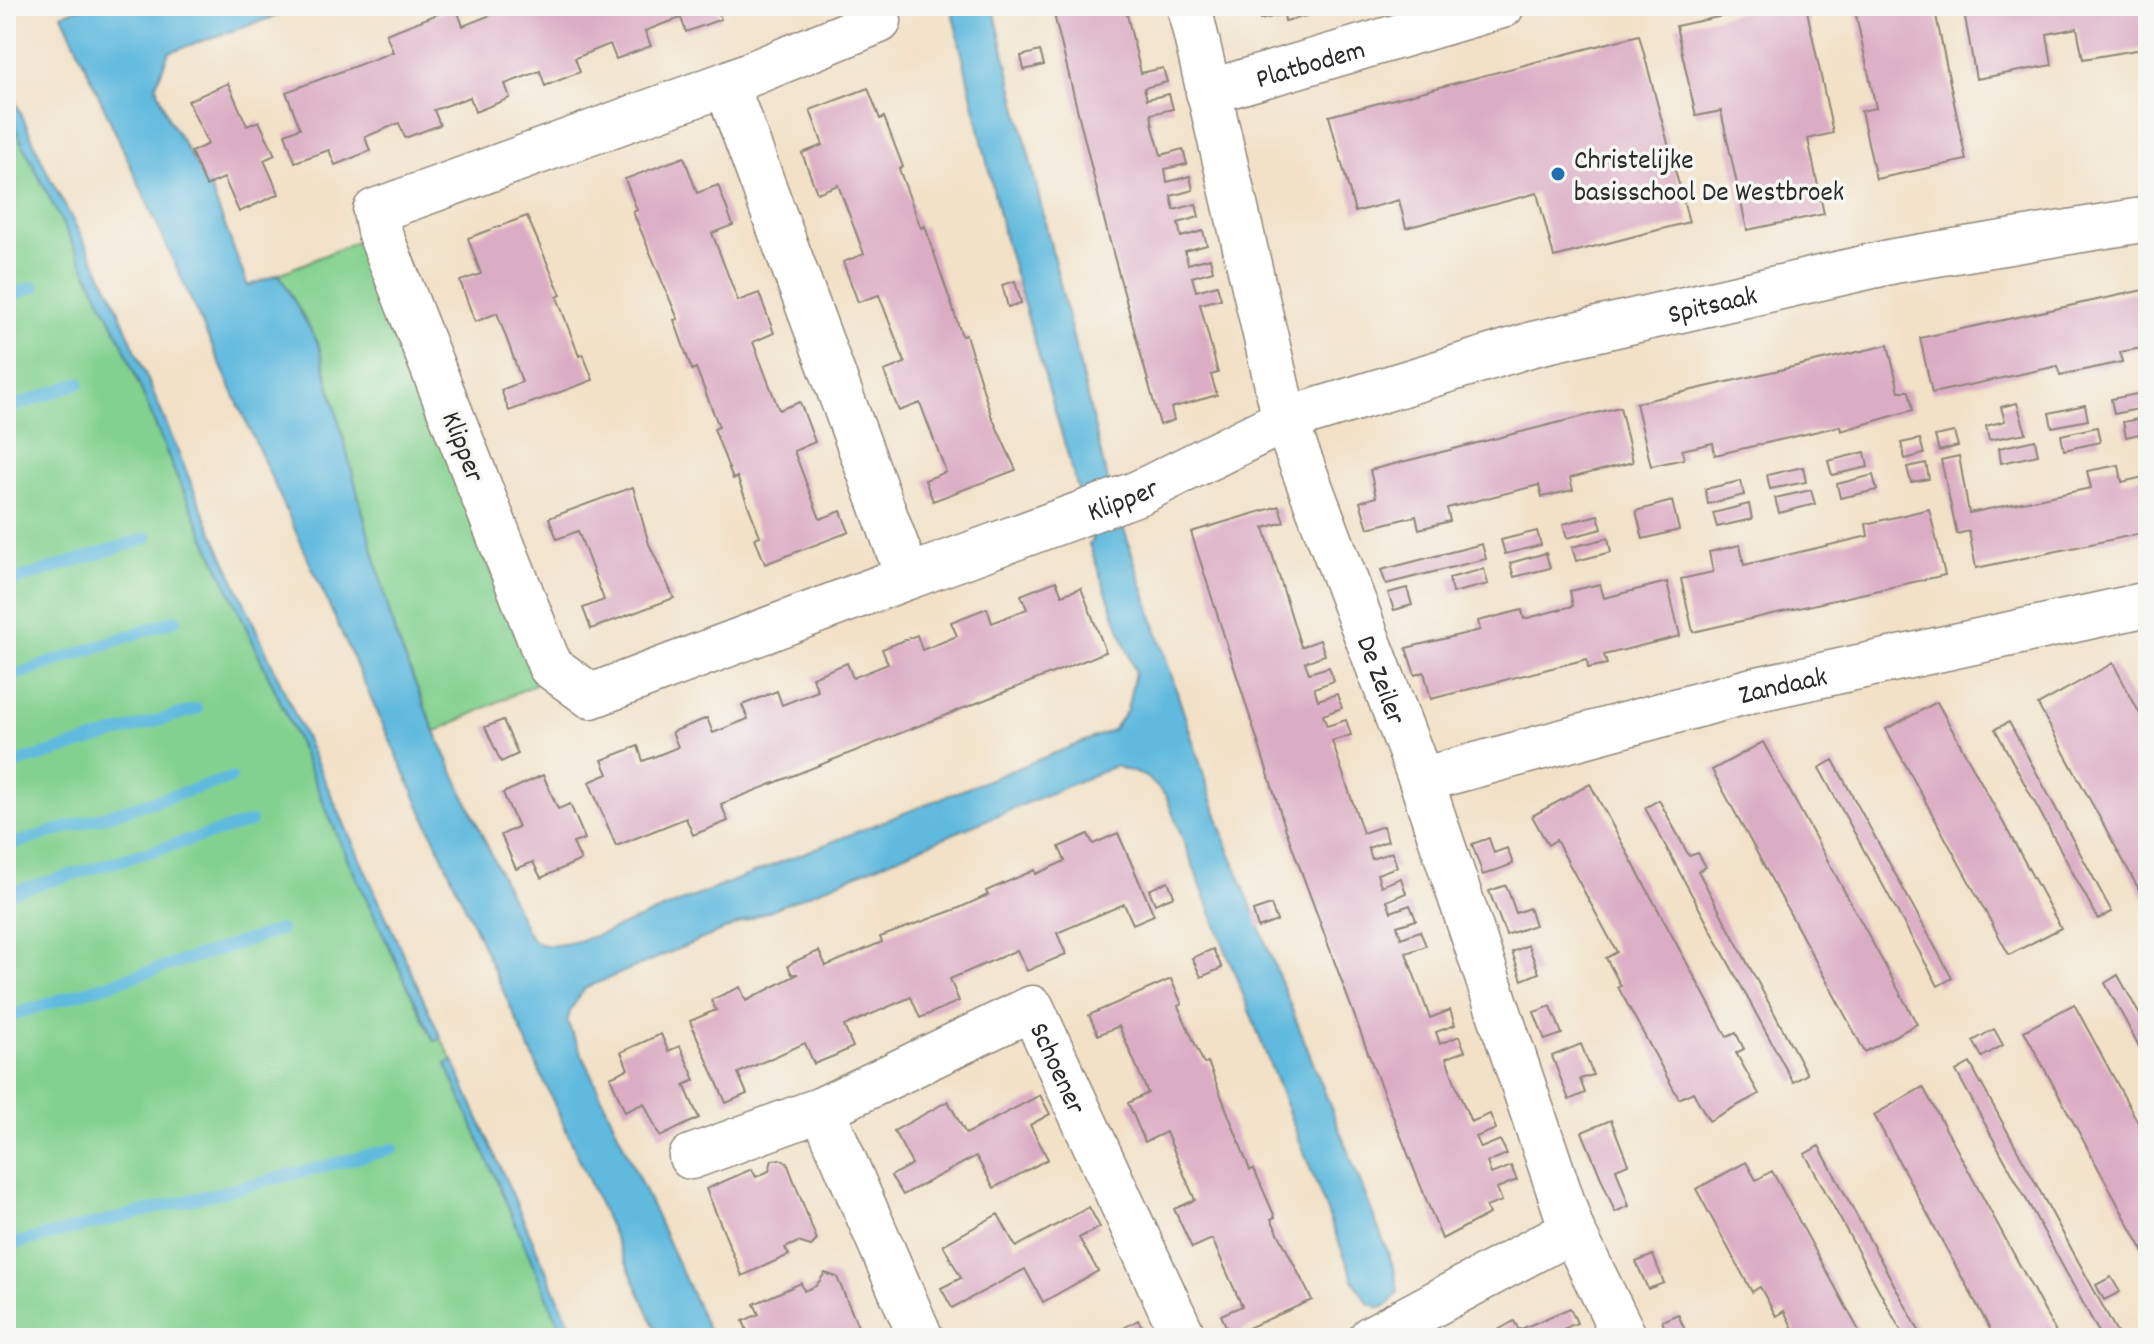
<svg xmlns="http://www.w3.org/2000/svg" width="2154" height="1344" font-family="Dekko,sans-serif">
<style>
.green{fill:#83d18f;stroke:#577e5d;stroke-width:2}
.water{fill:#60bade;stroke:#467284;stroke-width:2}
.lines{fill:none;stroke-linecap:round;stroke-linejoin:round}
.stream{stroke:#60bade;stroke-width:12}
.building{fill:#dbadc4}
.street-casing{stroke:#8e8679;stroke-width:47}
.street{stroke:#fff;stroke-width:44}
.poi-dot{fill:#1f6fb2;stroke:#f6f6f2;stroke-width:3}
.labels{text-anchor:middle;stroke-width:7;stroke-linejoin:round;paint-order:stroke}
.street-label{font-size:28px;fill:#2b2b2b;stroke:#f6f6f2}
.poi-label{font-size:28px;fill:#2b2b2b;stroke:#f6f6f2;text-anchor:start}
</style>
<rect width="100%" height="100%" fill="#f6f6f2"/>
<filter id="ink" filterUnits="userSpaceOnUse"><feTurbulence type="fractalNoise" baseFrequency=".0125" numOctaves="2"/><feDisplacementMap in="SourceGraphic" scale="16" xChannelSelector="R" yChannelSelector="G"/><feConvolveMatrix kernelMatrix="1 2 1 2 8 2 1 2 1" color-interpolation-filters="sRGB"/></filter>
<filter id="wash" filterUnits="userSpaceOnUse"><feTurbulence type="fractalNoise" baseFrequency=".006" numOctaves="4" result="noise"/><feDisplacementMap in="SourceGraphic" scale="32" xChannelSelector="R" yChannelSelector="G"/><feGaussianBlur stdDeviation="1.8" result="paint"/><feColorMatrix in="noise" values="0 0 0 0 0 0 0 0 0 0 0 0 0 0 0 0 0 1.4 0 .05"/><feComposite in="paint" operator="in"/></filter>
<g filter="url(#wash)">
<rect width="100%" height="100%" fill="#f2e1c7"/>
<path class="green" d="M6,106L121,340L173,468L287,716L347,858L425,1023L434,1041L441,1038L453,1061L447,1064L565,1338H6Z
M363,239L535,684L435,732L395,634L318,343L279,274Z"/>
<path class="water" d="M88,6H306L169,52L156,85L169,120L210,187L248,286L279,274L318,343L395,634L435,732L526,930C530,937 535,944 545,945C576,948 629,922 658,911L1113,730L1127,710L1135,672L1089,544L1093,541L1004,236L951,6H993L1105,471L1225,840L1394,1268L1398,1292L1389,1304L1381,1308L1368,1303L1354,1281L1166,796L1147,777L1115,766L585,988L571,1009L567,1022L712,1338H660L62,14Z
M6,80L48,174L111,292L202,509L441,1038L434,1041L347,858L287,716L173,468L121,340L20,139L6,106Z
M453,1061L576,1338H565L446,1064Z"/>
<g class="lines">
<path class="stream" d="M6,297L34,287
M6,409L79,383
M6,583L147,538
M6,678L176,620
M6,766L197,709
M6,846L231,778
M6,894L251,822
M6,1017L280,930
M6,1246L393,1149"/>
</g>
<g id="blocks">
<path class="building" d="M487,6H716L721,19L686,32L681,18L663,24L645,31L651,46L616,59L610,44L593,51L575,58L580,72L545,86L540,71L505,84L510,98L475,112L470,97L434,110L440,125L405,138L399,123L365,137L370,151L335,165L329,150L295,162L285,134L300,128L286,92L393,52L386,34L456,7L463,26L498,12L496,8L489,11Z
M1052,6H1125L1141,73L1163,68L1167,82L1144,88L1147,99L1169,94L1173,109L1151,114L1153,127L1161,155L1183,149L1187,164L1165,169L1167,182L1190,176L1193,190L1171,196L1174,210L1196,204L1199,217L1178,223L1181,237L1203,231L1207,245L1185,251L1188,264L1210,258L1213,271L1192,277L1196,291L1217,285L1221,299L1200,304L1218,373L1211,375L1217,395L1171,408L1174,420L1160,425L1106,227Z
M1256,6H1305L1307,16L1285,21L1284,14L1260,20Z
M1769,6H1806L1833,133L1808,139L1824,214L1747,230L1721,111L1696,116L1676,26Z
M1854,6H1934L1966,160L1876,179L1861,111L1876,108Z
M1963,6H2148V48L2083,59L2077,28L2047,34L2052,65L1976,79Z
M1639,35L1689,222L1554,257L1537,193L1406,228L1399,200L1355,212L1329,116Z
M1040,51L1044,65L1024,70L1021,56Z
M228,83L247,126L259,121L275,155L264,160L279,194L239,212L224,178L206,186L191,152L208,144L188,101Z
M868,88L880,119L884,117L903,167L899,169L921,228L925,226L962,336L966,335L991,415L1016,470L933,501L925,480L946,472L920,403L899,411L891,391L884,371L905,363L879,295L858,302L843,262L864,254L838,185L817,193L802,153L823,145L810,110Z
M684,157L697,193L718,185L733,225L712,233L738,301L759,293L774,333L753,342L779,410L800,402L815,442L794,451L820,519L841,511L849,532L765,564L755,538L760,536L737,477L733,479L714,429L719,427L696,368L692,370L674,320L678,319L633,212L637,210L625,179Z
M527,216L561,295L557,297L579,356L583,354L593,380L509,411L501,390L522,382L510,348L497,313L475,322L460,281L481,274L468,238Z
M1015,281L1021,303L1008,307L1002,285Z
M2148,289V347L2120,352L2122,362L2060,375L2058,366L1932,393L1920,338Z
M1888,345L1899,391H1909L1913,410L1841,431L1840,426L1715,455L1713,443L1682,450L1684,459L1651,466L1636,403Z
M2147,392L2148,407L2114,414L2111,399Z
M2017,403L2026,433L1989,440L1986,426L2005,421L2001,407Z
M2085,405L2088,420L2052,427L2049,413Z
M1620,407L1633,462L1570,478L1573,490L1542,497L1539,485L1447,508L1450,521L1419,529L1416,516L1368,528L1360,502L1376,497L1370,470Z
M2148,417V432L2126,437L2123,422Z
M2097,427L2100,442L2064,450L2061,435Z
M1954,432L1958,446L1939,451L1935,436Z
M1920,439L1924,454L1905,459L1901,443Z
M2035,440L2038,455L2001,463L1999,448Z
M1865,452L1868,467L1832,475L1828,461Z
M1959,456L1969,513L2091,488L2087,471L2119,465L2122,482L2148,476V532L1976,568L1969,531L1957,534L1941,460Z
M1926,463L1929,479L1911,482L1907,467Z
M1803,467L1806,482L1770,489L1767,475Z
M1873,475L1877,490L1840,498L1837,484Z
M1741,481L1744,495L1708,504L1705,489Z
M633,487L649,544L674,598L591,629L583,608L604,600L578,531L557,539L549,518Z
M1811,490L1815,504L1779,513L1775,498Z
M1672,501L1679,530L1643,539L1636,511Z
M1749,504L1752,519L1717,527L1713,513Z
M1279,506L1284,522L1264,528L1301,647L1320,640L1325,655L1305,662L1309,673L1329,667L1334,681L1314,688L1318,700L1337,694L1342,708L1323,715L1327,726L1346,720L1351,735L1332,741L1363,833L1383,826L1388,841L1368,848L1372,859L1392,852L1397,867L1377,874L1381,886L1401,878L1406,893L1387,901L1391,912L1410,905L1416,920L1397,926L1401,938L1420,931L1426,946L1406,953L1420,991L1430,1018L1450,1010L1455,1025L1436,1032L1440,1044L1459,1036L1465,1051L1446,1058L1460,1096L1471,1122L1490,1114L1496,1129L1476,1137L1481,1148L1500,1140L1507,1154L1487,1162L1491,1174L1511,1166L1517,1180L1497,1188L1502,1201L1486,1207L1489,1214L1442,1239L1374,1069L1286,830L1191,532Z
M1929,509L1945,575L1693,632L1681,579L1713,572L1709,552L1740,545L1744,565L1868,536L1866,524Z
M1598,515L1602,529L1567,538L1563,524Z
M1537,531L1541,545L1505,554L1501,540Z
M1608,538L1611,552L1576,561L1572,547Z
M1482,544L1486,559L1461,565L1386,584L1381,570Z
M1546,553L1550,568L1514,577L1510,563Z
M1484,569L1488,584L1452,593L1449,578Z
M1056,581L1062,595L1081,588L1106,652L721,804L728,821L693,835L686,818L616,846L589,782L608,774L602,760L638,746L643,761L661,754L678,747L672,732L707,718L713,733L748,719L742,705L777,691L782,705L818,691L812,677L847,663L853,678L888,664L882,649L917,635L922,650L940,643L957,636L951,622L987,608L992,623L1027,609L1021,595Z
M1667,582L1680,636L1604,655L1607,664L1588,668L1587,659L1431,699L1424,672L1415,675L1406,648L1480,630L1478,621L1522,610L1524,619L1573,606L1570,591L1600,584L1604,598Z
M1407,588L1412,605L1394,610L1388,593Z
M2113,663L2148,729V906L2038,705Z
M1937,702L2061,928L2009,955L1886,729Z
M503,720L518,754L501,762L485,727Z
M2009,722L2112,912L2098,919L1995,729Z
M1763,742L1917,1024L1865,1052L1712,770Z
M1833,760L1952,978L1938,986L1819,768Z
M543,775L558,809L570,804L585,839L573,843L581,860L541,878L533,862L516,869L501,835L518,827L503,793Z
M1590,784L1727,1037L1736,1033L1744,1049L1736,1053L1759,1094L1709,1121L1693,1092L1679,1099L1618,987L1621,986L1606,958L1617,952L1556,840L1548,845L1532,816Z
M1659,800L1689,856L1698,853L1706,867L1698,871L1807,1074L1793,1082L1645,808Z
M1118,833L1154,915L1133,924L1124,904L1057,933L1066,954L1027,971L1017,950L950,979L959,1001L920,1018L911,997L844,1026L853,1047L834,1056L814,1064L805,1043L738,1073L747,1094L726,1103L690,1021L716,1010L711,1000L740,987L746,1001L798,974H792L788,966L793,962L819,951L826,966L882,942L880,937L959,908L988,895L986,891L1035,870L1036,874L1065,861L1059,847L1088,834L1093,844Z
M1489,838L1494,853L1507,848L1513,864L1483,875L1472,844Z
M1168,881L1174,896L1155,904L1149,890Z
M1506,885L1516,913L1529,908L1535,925L1506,935L1489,891Z
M1271,905L1277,921L1258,928L1253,911Z
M1528,945L1539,973L1522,980L1512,952Z
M1213,949L1222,968L1201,977L1192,958Z
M2118,975L2148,1030V1063L2105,983Z
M1171,979L1182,1004L1178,1006L1204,1064L1208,1062L1250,1170L1254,1169L1275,1217L1271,1219L1312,1300L1230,1336L1221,1315L1242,1306L1212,1239L1192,1248L1174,1209L1195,1200L1166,1132L1145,1142L1128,1103L1148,1093L1119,1026L1098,1035L1089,1015Z
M2074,1004L2148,1141V1260L2024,1031Z
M1551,1006L1562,1034L1545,1040L1534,1012Z
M1994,1029L2003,1045L1982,1057L1973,1041Z
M661,1034L668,1051L680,1046L695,1080L684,1085L699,1118L660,1137L644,1103L625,1112L610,1077L628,1069L621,1052Z
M1581,1044L1593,1075L1580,1079L1585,1093L1569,1100L1552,1056Z
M1970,1063L2119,1336L2116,1338H2102L1956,1071Z
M1923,1087L2030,1284L2059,1338H1995L1935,1228L1874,1115Z
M1040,1095L1050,1114L1030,1125L1048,1159L994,1188L976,1156L903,1195L891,1176L912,1164L894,1131L948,1101L966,1134Z
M1611,1120L1628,1164L1616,1169L1629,1206L1615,1212L1582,1132Z
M1819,1146L1923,1338H1905L1881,1294L1805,1154Z
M772,1160L780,1159L787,1163L817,1240L811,1246L798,1242L785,1248L789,1255L742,1276L706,1189L752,1169L756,1177L769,1171Z
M1746,1162L1756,1180L1772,1171L1863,1338H1798L1784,1311L1776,1316L1760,1287L1752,1292L1696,1189Z
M1089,1207L1100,1227L1079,1238L1098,1271L1043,1302L1025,1269L952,1308L941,1288L961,1278L943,1245L998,1214L1016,1247Z
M1653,1255L1664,1283L1648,1289L1636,1262Z
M825,1273L837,1277L863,1338H750L743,1321L759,1314L754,1304L801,1283L804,1291L816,1286Z
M2111,1277L2120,1292L2104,1300L2096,1285Z
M1570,1308L1577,1323L1558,1331L1560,1338H1484L1514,1321L1519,1330Z
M1678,1314L1684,1328L1689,1338H1669L1662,1321Z
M1138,1320L1149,1338H1106Z"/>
</g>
</g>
<g filter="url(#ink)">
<use href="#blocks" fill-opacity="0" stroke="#8e8679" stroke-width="2"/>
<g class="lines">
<g class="street-casing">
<g id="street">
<path id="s1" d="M1189,6L1285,420L1421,780L1572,1230L1625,1338"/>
<path d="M726,84L908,577L591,696L550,666L379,231L375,211L726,84L879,21"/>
<path id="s2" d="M1208,92L1502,6"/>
<path id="s3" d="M908,577L1138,493L1285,420L1533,344L1894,261L2148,219"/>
<path id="s4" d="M1421,780L1753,690L2148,604"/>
<path d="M822,1109L921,1338"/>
<path id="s5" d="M691,1157L822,1109L1032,1008L1184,1338"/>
<path d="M1371,1338L1572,1230"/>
</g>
</g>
<use href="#street" class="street"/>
</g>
</g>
<circle class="poi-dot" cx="1558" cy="174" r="8"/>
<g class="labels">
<g class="street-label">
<text dy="10" stroke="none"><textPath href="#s2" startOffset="106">Platbodem</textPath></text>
<text dy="10" stroke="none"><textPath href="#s3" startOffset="852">Spitsaak</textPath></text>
<text transform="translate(465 446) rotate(69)" y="10">Klipper</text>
<text dy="10" stroke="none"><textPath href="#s3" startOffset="228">Klipper</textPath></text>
<text dy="10" stroke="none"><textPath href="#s1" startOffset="702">De Zeiler</textPath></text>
<text dy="10" stroke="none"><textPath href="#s4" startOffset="374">Zandaak</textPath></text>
<text dy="10" stroke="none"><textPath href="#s5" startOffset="438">Schoener</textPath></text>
</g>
<g class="poi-label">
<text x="1574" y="168">Christelijke<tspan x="1574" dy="32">basisschool De Westbroek</tspan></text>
</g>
</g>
<rect width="2154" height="1344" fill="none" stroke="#f6f6f2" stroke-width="32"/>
</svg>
